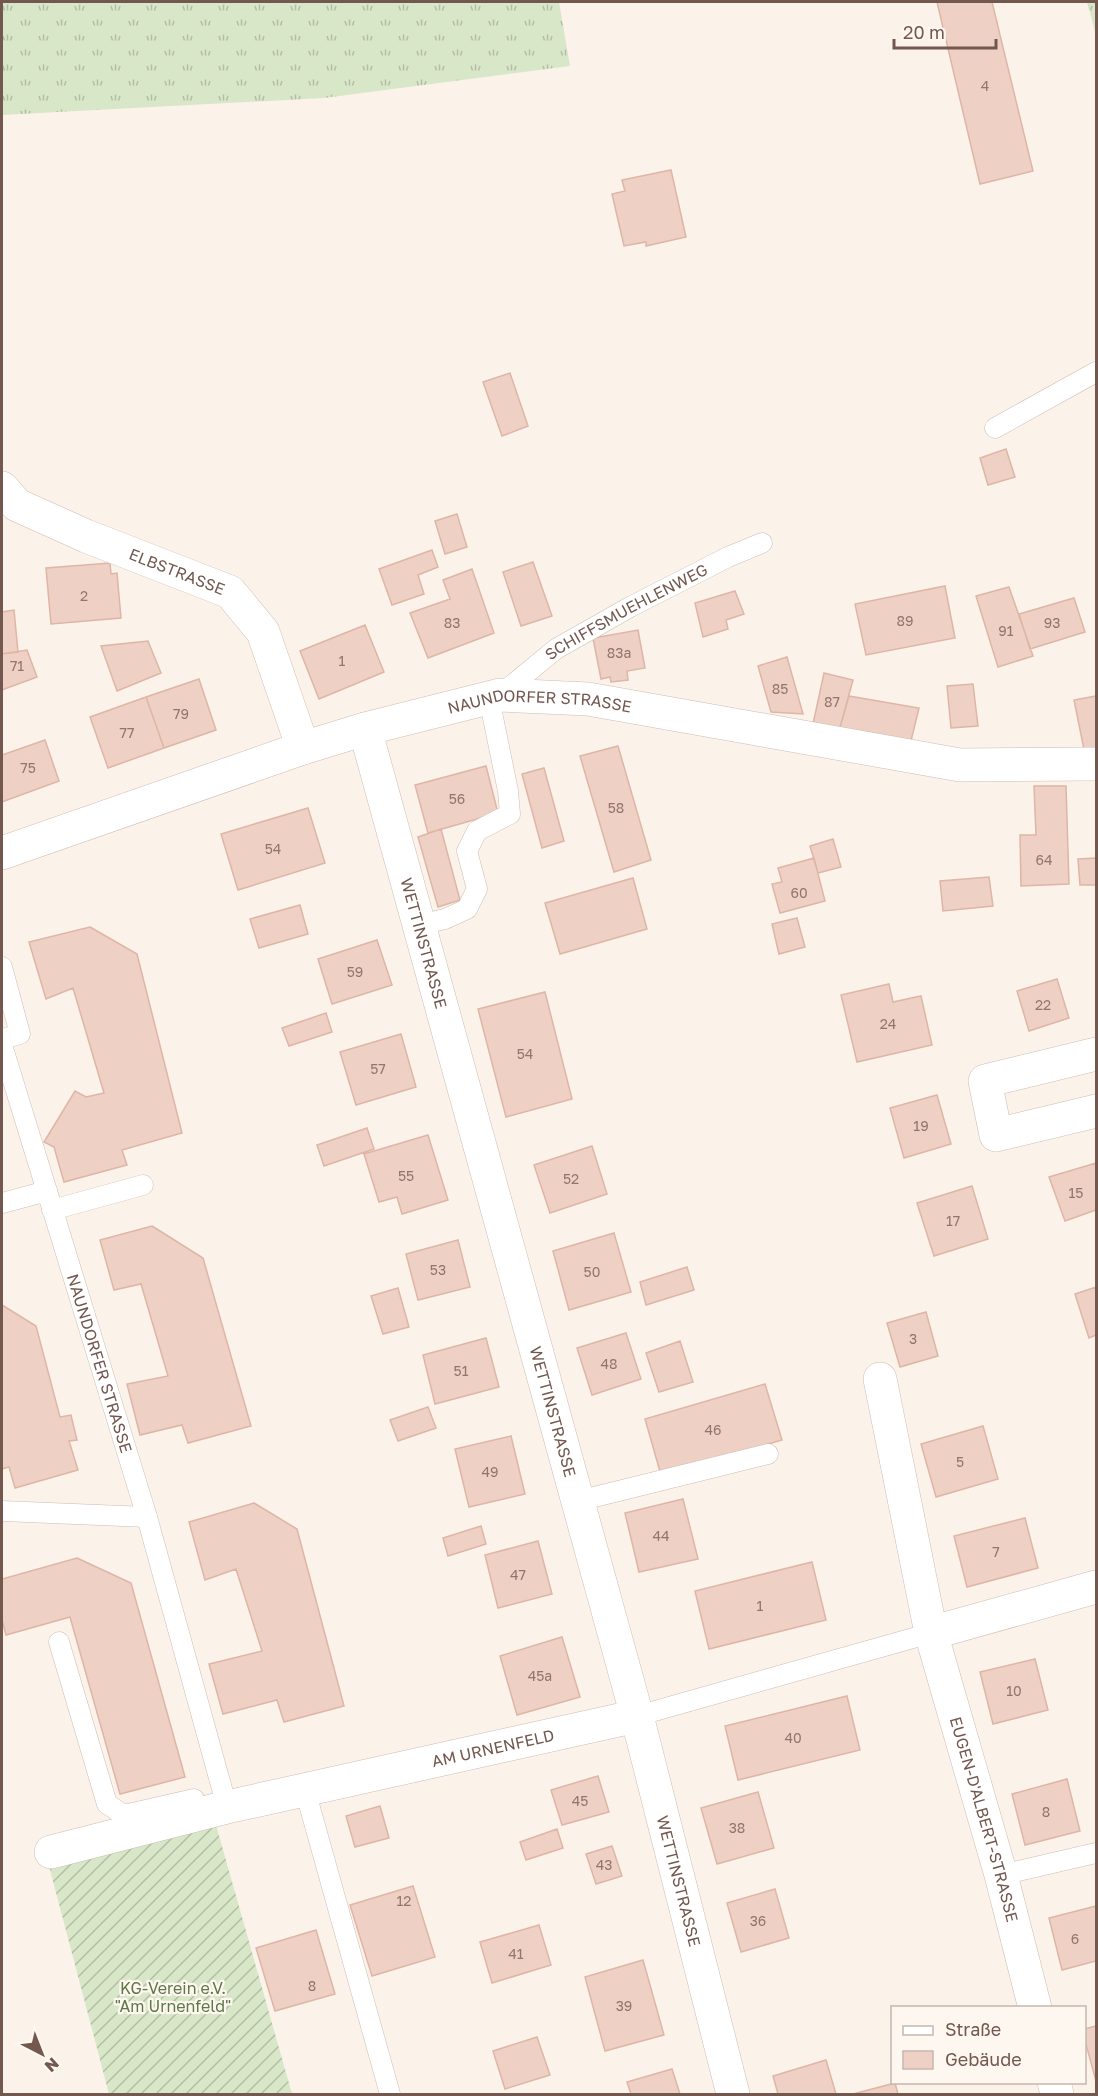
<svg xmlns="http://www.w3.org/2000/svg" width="1098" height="2096" font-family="'Golos Text',sans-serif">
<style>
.grass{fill:url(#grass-tufts)}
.garden{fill:url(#garden-furrows)}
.building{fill:#eed0c4;stroke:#dfb5a6;stroke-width:1.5}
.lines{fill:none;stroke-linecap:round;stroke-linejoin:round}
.lane-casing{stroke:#cebcb3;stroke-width:21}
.street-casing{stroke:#cebcb3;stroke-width:34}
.lane{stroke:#fff;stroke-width:20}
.street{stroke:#fff;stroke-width:33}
.labels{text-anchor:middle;stroke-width:4.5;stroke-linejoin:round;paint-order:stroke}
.number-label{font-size:14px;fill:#92766c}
.street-label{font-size:16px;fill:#73584f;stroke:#fef7f0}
.park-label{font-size:16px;fill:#5c7848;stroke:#fef7f0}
</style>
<defs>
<pattern id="grass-tufts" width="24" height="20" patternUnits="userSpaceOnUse" patternTransform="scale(1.5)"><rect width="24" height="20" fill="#d9e7c9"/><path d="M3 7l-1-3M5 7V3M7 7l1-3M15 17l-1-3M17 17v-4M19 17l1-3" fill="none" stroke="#b4bea6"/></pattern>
<pattern id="garden-furrows" width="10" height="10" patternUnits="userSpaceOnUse" patternTransform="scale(1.5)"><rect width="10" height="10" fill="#d9e7c9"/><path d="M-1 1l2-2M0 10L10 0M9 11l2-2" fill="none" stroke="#b4bea6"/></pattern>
</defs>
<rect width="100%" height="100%" fill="#fbf2ea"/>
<path class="grass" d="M2,2H559L570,66L324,98L2,115Z
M1087,2H1096V35Z"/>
<path class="garden" d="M216,1825L292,2094H109L49,1866Z"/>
<path class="building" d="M937,2H992L1033,171L980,184Z
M671,170L686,237L646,246V242L624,246L612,194L625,191L622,180Z
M510,373L528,426L502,436L483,382Z
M1006,449L1015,477L988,485L980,458Z
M457,514L467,547L445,554L435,521Z
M432,550L438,567L418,575L424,594L392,605L379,569Z
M533,562L552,616L521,626L503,572Z
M110,563L111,574L117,573L121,618L51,624L46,568Z
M472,569L494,633L428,658L410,613L450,599L443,580Z
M945,586L955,638L866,655L855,604Z
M1009,587L1033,656L998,667L976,596Z
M735,591L744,614L726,620L728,629L703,637L695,603Z
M1074,598L1085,632L1030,649L1019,614Z
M14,610L18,652L2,654V612Z
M365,625L384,672L319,699L300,651Z
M638,630L645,668L627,671L628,680L611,682L610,677L601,679L593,638Z
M148,641L161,673L117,691L101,646Z
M27,650L37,677L2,690V654Z
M787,657L803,714L771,712L758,666Z
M824,673L853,680L839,731L813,724Z
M199,679L216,730L164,748L146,697Z
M973,684L978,726L951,728L947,686Z
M849,696L919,708L910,745L839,731Z
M1096,696V757L1086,759L1074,700Z
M146,697L164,748L108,768L90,717Z
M45,740L59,781L2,802V755Z
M618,746L651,860L614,872L580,756Z
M486,766L498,813L428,833L415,785Z
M544,768L564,841L542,848L522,774Z
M1034,786H1066L1069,884L1021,886L1020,835H1036Z
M308,808L325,863L238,890L221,834Z
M441,829L460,900L438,907L418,837Z
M833,839L841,867L818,873L810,846Z
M814,858L825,901L780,913L772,884L782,882L778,868Z
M1096,858V885H1080L1078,859Z
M989,877L993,906L943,911L940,881Z
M633,878L647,929L560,954L545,903Z
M300,905L308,934L259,948L250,919Z
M797,918L805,947L779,954L772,924Z
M90,927L137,954L182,1133L122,1150L127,1165L64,1182L54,1147L44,1142L75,1091L86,1097L104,1093L73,988L46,999L29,942Z
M377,940L392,985L332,1004L318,959Z
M1057,979L1069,1018L1029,1031L1017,991Z
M889,984L893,1002L921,996L932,1045L857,1062L841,995Z
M545,992L572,1099L506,1117L478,1009Z
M326,1013L332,1032L289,1046L282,1028Z
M401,1034L416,1087L356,1105L340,1052Z
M937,1095L951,1144L904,1158L890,1108Z
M367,1128L374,1149L324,1166L317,1145Z
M428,1135L448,1200L402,1214L397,1197L379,1202L364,1154Z
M592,1146L607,1194L550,1213L534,1165Z
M1096,1163V1210L1065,1221L1049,1177Z
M972,1186L988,1239L934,1256L917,1203Z
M152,1226L203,1258L251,1426L188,1443L182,1425L140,1435L127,1384L168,1376L141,1284L114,1290L100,1240Z
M614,1233L631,1292L569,1310L553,1251Z
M458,1240L470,1287L418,1300L406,1254Z
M687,1267L694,1290L646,1305L640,1282Z
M1096,1287V1335L1089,1338L1075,1294Z
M398,1288L409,1327L383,1334L371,1296Z
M2,1305L36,1326L60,1417L71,1415L77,1440L69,1441L78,1470L15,1488L9,1467L2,1469Z
M926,1312L938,1356L900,1367L887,1323Z
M626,1333L641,1379L592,1395L577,1348Z
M486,1338L499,1387L435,1404L423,1355Z
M680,1341L693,1382L659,1392L646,1353Z
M765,1384L782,1440L661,1475L645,1419Z
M428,1407L436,1428L398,1441L390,1420Z
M983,1426L998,1479L936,1497L921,1444Z
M511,1436L525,1494L469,1507L455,1449Z
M683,1499L698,1559L639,1572L625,1513Z
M254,1503L297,1529L344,1706L284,1722L277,1700L223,1714L209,1664L262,1651L236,1569L205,1580L189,1522Z
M1025,1518L1038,1568L967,1587L954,1536Z
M481,1526L486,1544L448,1556L443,1538Z
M538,1541L552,1594L498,1608L485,1555Z
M77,1558L131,1583L185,1777L120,1794L70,1617L6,1635L2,1620V1579Z
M812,1562L826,1620L709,1649L695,1591Z
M562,1637L580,1697L517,1715L500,1656Z
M1035,1659L1048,1710L993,1724L980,1672Z
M847,1696L860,1750L738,1780L725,1726Z
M598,1776L609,1812L562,1825L551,1790Z
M1067,1779L1080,1831L1025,1845L1012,1794Z
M758,1792L774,1848L717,1864L701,1808Z
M380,1806L389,1838L355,1847L346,1816Z
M557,1829L563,1848L526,1860L520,1842Z
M612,1846L622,1876L596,1884L586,1854Z
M413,1886L435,1957L372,1976L350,1905Z
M775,1889L789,1938L741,1952L727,1903Z
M1096,1906V1961L1062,1970L1049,1918Z
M539,1925L551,1965L492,1983L480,1942Z
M316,1930L335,1994L275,2011L256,1948Z
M643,1960L664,2035L605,2051L585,1977Z
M1096,2026V2081L1084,2037V2029Z
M537,2037L550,2075L505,2089L493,2051Z
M826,2060L836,2094H778L773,2076Z
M672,2069L680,2094H631L627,2082Z
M895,2083L898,2094H853Z"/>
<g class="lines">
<g class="lane-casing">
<g id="lane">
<path d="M995,428L1096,372"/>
<path id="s1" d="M500,695L556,649L630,607L728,557L762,543"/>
<path d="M418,925L445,919L467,909L477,889L467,851L477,831L510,814L508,791L489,698"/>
<path d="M2,967L20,1034L2,1039"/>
<path id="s2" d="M2,1045L147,1517L227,1807"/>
<path d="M2,1203L47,1191"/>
<path d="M52,1210L143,1185"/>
<path d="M578,1501L768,1454"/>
<path d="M2,1511L147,1517"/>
<path d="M59,1642L107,1804L124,1815L194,1799"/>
<path d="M637,1716L931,1633"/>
<path d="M305,1790L390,2094"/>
<path d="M1001,1875L1096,1853"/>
</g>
</g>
<g class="street-casing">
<g id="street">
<path id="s3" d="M2,488L17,505L86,536L230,592L263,632L303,748"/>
<path id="s4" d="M365,729L637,1716L733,2094"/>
<path id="s5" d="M2,853L303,748L365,729L500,695L588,699L960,765L1096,764"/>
<path d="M1096,1054L985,1081L996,1135L1096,1111"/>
<path id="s6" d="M880,1379L931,1633L1001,1875L1035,2008"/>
<path d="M931,1633L1096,1587"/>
<path id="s7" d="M51,1852L227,1807L637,1716"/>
<path d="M1054,2082L1057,2094"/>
</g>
</g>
<use href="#lane" class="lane"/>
<use href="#street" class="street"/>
</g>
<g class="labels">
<g class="number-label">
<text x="985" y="91">4</text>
<text x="84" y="601">2</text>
<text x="905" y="626">89</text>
<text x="452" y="628">83</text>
<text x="1052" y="628">93</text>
<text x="1006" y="636">91</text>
<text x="619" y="658">83a</text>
<text x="342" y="666">1</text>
<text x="17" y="671">71</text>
<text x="780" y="694">85</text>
<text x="832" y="707">87</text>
<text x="181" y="719">79</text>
<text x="127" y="738">77</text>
<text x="28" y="773">75</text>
<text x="457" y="804">56</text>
<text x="616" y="813">58</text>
<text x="273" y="854">54</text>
<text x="1044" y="865">64</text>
<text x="799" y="898">60</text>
<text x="355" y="977">59</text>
<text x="1043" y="1010">22</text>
<text x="888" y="1029">24</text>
<text x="525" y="1059">54</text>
<text x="378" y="1074">57</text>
<text x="921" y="1131">19</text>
<text x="406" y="1181">55</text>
<text x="571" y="1184">52</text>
<text x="1076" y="1198">15</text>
<text x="953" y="1226">17</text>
<text x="438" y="1275">53</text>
<text x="592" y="1277">50</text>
<text x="913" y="1344">3</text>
<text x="609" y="1369">48</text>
<text x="461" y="1376">51</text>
<text x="713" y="1435">46</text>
<text x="960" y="1467">5</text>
<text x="490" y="1477">49</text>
<text x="661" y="1541">44</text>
<text x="996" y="1557">7</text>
<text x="518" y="1580">47</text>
<text x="760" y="1611">1</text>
<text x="540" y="1681">45a</text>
<text x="1014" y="1696">10</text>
<text x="793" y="1743">40</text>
<text x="580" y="1806">45</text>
<text x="1046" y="1817">8</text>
<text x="737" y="1833">38</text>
<text x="604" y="1870">43</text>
<text x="404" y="1906">12</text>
<text x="758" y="1926">36</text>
<text x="1075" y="1944">6</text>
<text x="516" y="1959">41</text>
<text x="312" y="1991">8</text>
<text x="624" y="2011">39</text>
</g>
<g class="street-label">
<text dy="6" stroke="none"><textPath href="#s3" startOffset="196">ELBSTRASSE</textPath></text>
<text dy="6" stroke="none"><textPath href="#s1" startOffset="152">SCHIFFSMUEHLENWEG</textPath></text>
<text dy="6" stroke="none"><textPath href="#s5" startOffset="562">NAUNDORFER STRASSE</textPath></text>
<text dy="6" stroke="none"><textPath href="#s4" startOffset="222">WETTINSTRASSE</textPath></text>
<text dy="6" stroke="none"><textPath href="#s2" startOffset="333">NAUNDORFER STRASSE</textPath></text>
<text dy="6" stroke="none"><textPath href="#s4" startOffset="708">WETTINSTRASSE</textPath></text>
<text dy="6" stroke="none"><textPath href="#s7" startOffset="454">AM URNENFELD</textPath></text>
<text dy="6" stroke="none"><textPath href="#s6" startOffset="453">EUGEN-D'ALBERT-STRASSE</textPath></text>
<text dy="6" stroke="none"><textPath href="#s4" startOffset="1194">WETTINSTRASSE</textPath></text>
</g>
<g class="park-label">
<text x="173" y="1994">KG-Verein e.V.<tspan x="173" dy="18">"Am Urnenfeld"</tspan></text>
</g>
</g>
<rect width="1098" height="2096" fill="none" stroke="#73584f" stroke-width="6"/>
<rect x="891" y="2006" width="195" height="78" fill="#fef7f0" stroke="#c6b7b0" stroke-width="1.5"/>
<rect x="903" y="2026" width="30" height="9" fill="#ffffff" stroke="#c6b7b0" stroke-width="1.5"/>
<text x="945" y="2036" font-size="18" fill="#73584f">Straße</text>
<rect x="903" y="2051" width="30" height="18" fill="#eed0c4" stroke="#c6b7b0" stroke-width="1.5"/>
<text x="945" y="2066" font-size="18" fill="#73584f">Gebäude</text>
<g transform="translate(42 2054) rotate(138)" stroke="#fef7f0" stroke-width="4.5" paint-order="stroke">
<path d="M0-4.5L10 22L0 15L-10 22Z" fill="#73584f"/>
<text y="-9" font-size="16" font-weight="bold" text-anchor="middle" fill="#73584f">N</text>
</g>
<path d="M894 39v9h102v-9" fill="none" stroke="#73584f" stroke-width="3"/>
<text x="903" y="39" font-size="18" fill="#73584f" stroke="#fef7f0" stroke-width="4.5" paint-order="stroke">20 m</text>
</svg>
